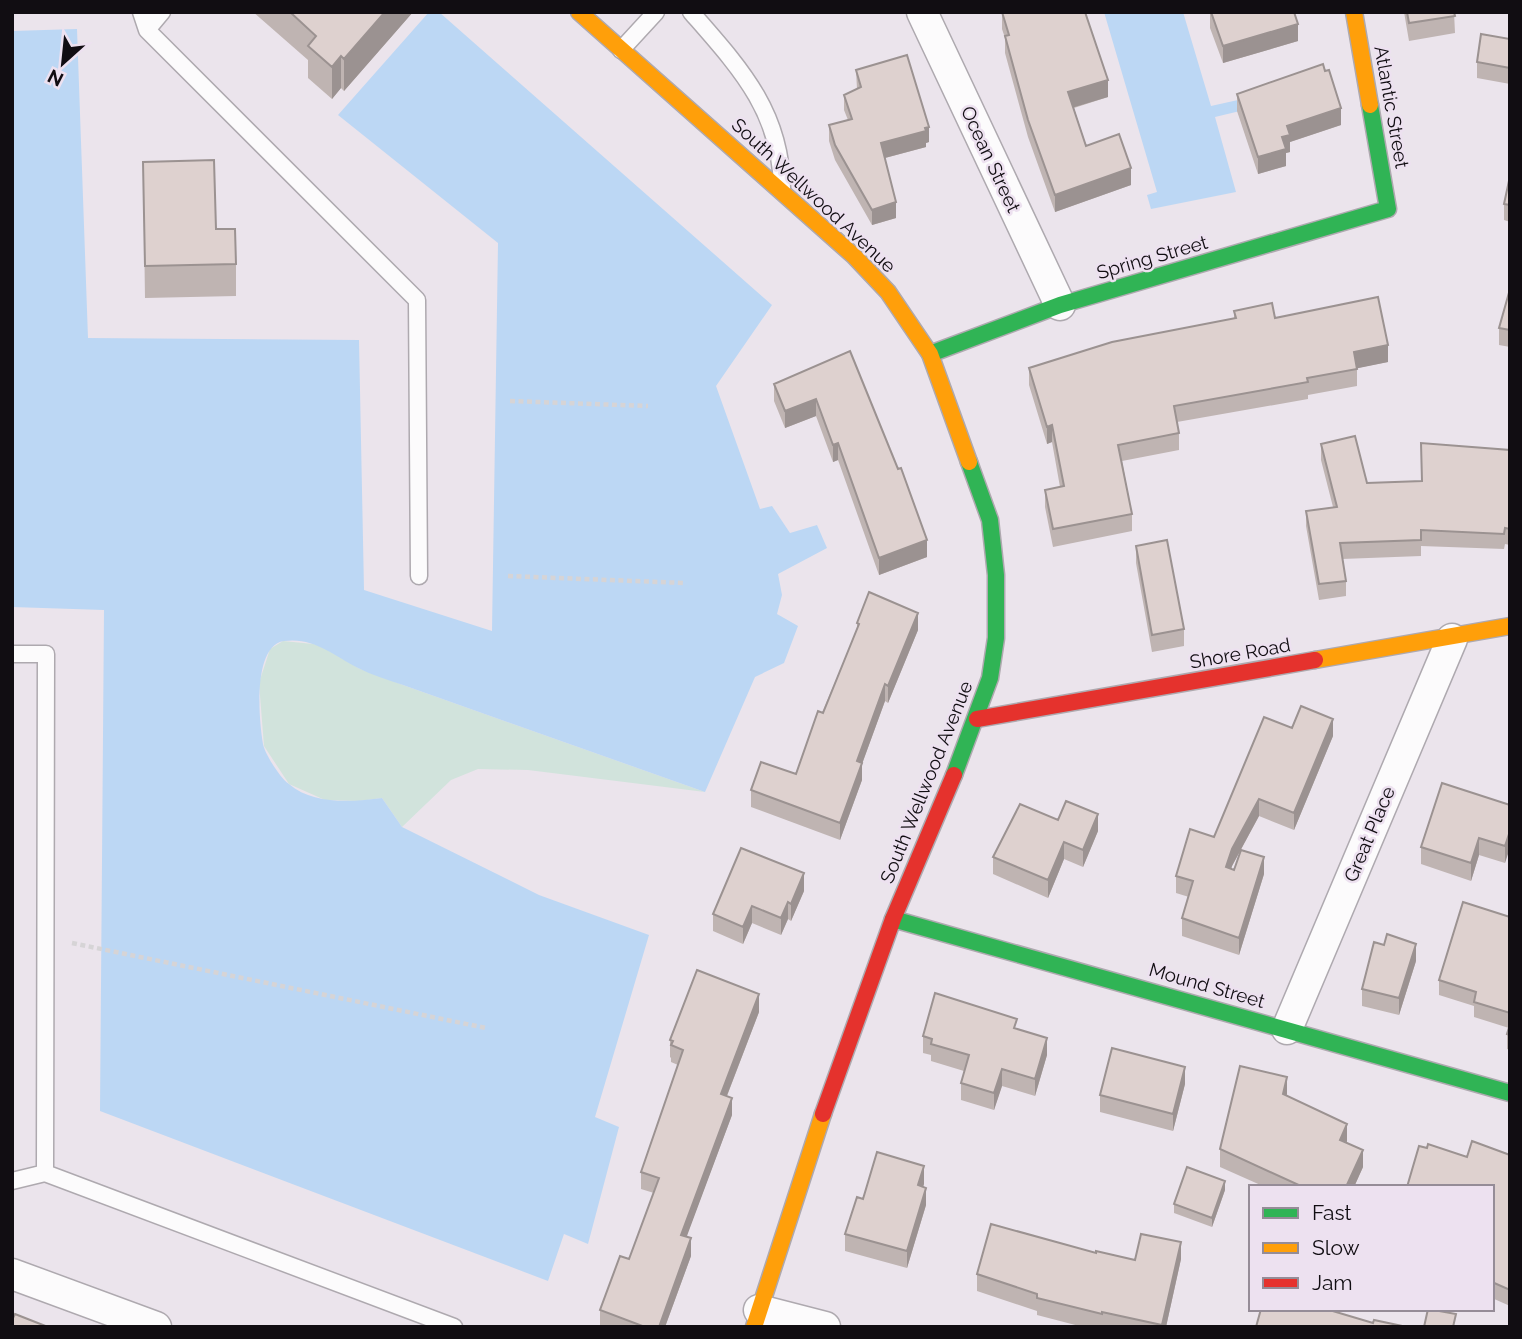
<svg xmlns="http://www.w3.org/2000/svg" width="1522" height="1339" font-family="Raleway,sans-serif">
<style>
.green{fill:#d1e3dc}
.water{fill:#bcd7f4}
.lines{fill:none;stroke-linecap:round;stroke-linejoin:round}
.lane-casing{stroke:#aea9af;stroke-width:19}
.street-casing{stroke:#aea9af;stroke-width:33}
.fast-casing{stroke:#aea9af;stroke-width:19}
.slow-casing{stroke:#aea9af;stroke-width:19}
.jam-casing{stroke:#aea9af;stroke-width:19}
.path{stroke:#d6d4d6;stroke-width:4.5;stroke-dasharray:5 3.5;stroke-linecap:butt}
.lane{stroke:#fcfbfc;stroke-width:16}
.street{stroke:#fcfbfc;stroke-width:30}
.fast{stroke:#30b455;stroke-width:16}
.slow{stroke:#ff9f0a;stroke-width:16}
.jam{stroke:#e5322d;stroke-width:16}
.wall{fill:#bfb4b2}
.shaded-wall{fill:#9b9291}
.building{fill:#ded1cf;stroke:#9b9291;stroke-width:2}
.labels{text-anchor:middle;stroke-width:5;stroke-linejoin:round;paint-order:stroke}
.street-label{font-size:19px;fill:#110d12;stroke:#ede1f0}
</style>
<rect width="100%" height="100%" fill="#ebe4ec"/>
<path class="green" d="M283,641L323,645L358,668L403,685L705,792L528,770L478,769L451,780L402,827L382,798L359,801L325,800L289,784L264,746L259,683L270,649Z"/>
<path class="water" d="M429,12H439L772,305L716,386L760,509L772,506L790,533L817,525L827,548L778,574L782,595L777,614L798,626L784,663L755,677L705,792L403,685C388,680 372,675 358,668C333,655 314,637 284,641C252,646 259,721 263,744C265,754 280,778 289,784C313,805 352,802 382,798L402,827L539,895L649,935L595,1117L619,1127L588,1244L564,1234L548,1281L100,1111L104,610L12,607V31L77,29L88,338L359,340L364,590L492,631L498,243L338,115Z
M1104,12H1183L1211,106L1238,100L1240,111L1215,117L1236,192L1151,209L1147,195L1157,192Z"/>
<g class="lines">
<g class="lane-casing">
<path id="lane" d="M141,12L147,30L417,300L419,576
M691,12C739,67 781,111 782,188
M147,30L162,12
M621,50L656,12
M12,654H46L45,1173
M12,1181L45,1173L454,1327"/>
</g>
<g class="street-casing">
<path id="street" d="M922,12L1060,305
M1287,1029L1452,639
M12,1274L156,1327
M759,1310L825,1327"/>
</g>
<g class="fast-casing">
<path id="fast" d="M930,354L1060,305L1388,209L1370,105
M954,775L990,678L996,638V575L990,520L969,462
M893,919L1510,1093"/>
</g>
<g class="slow-casing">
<path id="slow" d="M579,12L854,256L888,292L930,354L969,462
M1354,12L1370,105
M1315,660L1510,626
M754,1327L823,1114"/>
</g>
<g class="jam-casing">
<path id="jam" d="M977,719L1315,660
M823,1114L893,919L954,775"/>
</g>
<path class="path" d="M510,401L648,406
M508,576L685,583
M72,943L486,1028"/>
<use href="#lane" class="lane"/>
<use href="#street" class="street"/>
<use href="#fast" class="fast"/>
<use href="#slow" class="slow"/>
<use href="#jam" class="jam"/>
</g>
<path class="wall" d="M253,12H413L344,91L341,88L332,99L308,78V60Z
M1002,12L1108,97L1074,108L1086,146L1131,185L1055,212L1028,137L1005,53V38L1002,29Z
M1210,12H1294L1298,41L1223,63L1210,28Z
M1404,12H1454L1455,33L1409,41Z
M1510,39V84L1477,78V62Z
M856,70L929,142L926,143V147L885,158L896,218L872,225L835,160L829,141V125L848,120L844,110V95L857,89Z
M1237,94L1341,125L1290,142V152L1286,153V166L1258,174L1237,111Z
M143,162L216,229L236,264V296L145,298Z
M1510,176V222L1504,220V204Z
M1510,289V347L1499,345V328Z
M1234,311L1275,318L1388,362L1357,368V386L1308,395V399L1177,422L1179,433V450L1122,461L1132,514V531L1053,547L1045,507V490L1060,487L1052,442L1047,444L1029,385V368L1234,318Z
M850,351L927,557L879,575L838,460L833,462L816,416L785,428L774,401V384Z
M1321,444L1367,483L1421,481L1510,450V545L1505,544L1504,549L1421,546V556L1342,559L1346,581V596L1319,600L1306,526V511L1333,507L1321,460Z
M1136,546L1184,629V646L1152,652L1136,563Z
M857,623L918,630L888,703L885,701L862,764V780L840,840L751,807V790L796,774L857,630Z
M1292,728L1333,736L1294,830L1259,816L1232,866L1231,869L1264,874L1239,955L1182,936V918L1189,897L1176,893V876L1214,837Z
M1510,805L1505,863L1479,855L1471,881L1421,864V847Z
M1058,820L1098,831L1083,867L1064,859L1048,898L993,874V857Z
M804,891L791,921L788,919L781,935L752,923L743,944L713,931V914Z
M1510,917V1050L1507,1049V1034L1509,1028L1474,1017V1006L1439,995V980Z
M1416,961L1399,1015L1362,1006V989Z
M759,1012L727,1096L732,1115L686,1237L691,1256L665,1327H600V1310L629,1259L654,1193L641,1189V1172L678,1065L671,1062V1058L670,1057V1040Z
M1017,1029L1047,1055L1035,1096L1002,1086L994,1110L961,1100V1083L964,1071L931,1061V1055L923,1053V1036Z
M1185,1084L1173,1131L1100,1112V1095Z
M1287,1095L1347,1141V1143L1363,1167L1354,1187H1265L1220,1167V1149Z
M1427,1148L1467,1157L1510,1155V1306L1492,1298V1187Z
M924,1184L923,1187L926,1205L907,1268L845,1251V1234L863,1199Z
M1225,1190L1212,1227L1174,1213V1204Z
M1096,1253L1135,1260L1181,1259L1166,1327H1083L1037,1315V1311L977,1291V1274Z"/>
<path class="shaded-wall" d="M385,12H413L344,91V59Z
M1298,24V41L1223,63V46Z
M341,56V88L332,99V67Z
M1108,80V97L1068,109V92Z
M1341,108V125L1290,142V152L1286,153V166L1258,174V157L1282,137L1287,126Z
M929,127V142L926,143V147L881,159V143Z
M1131,168V185L1055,212V195Z
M896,202V218L872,225V210Z
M1388,345V362L1354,369V352Z
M816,399V416L785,428V411Z
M1052,425V442L1047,444V427Z
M838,443V460L833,462V445Z
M927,540V557L879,575V558Z
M918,613V630L888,703V686Z
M885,684V701L862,764V780L840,840V823L857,761Z
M1333,719V736L1294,830V813Z
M1259,799V816L1232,866L1226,885V867L1232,849Z
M1098,814V831L1083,867V850Z
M1510,831V848L1505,863V846Z
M1479,838V855L1471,881V863Z
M1064,842V859L1048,898V880Z
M1264,857V874L1239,955V938Z
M804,873V891L791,921V904Z
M788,902V919L781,935V918Z
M752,906V923L743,944V927Z
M1416,944V961L1399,1015V998Z
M759,994V1012L721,1111V1094Z
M1047,1038V1055L1035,1096V1079Z
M1185,1067V1084L1173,1131V1114Z
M1002,1069V1086L994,1110V1093Z
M1287,1077V1094L1283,1111V1094Z
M732,1098V1115L681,1252V1235Z
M1347,1124V1141L1340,1157V1140Z
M1363,1150V1167L1354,1187H1346Z
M924,1166V1184L918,1202V1185Z
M1225,1181V1190L1212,1227V1218Z
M926,1188V1205L907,1268V1251Z
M691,1238V1256L665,1327H659Z
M1181,1242V1259L1166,1327H1162Z"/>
<path class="building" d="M290,12H385L344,59L341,56L332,67L308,46L316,36Z
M1002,12H1085L1108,80L1068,92L1086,146L1119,134L1131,168L1055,195L1028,120L1005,36L1009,35Z
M1211,12H1294L1298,24L1223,46Z
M1407,12H1454L1455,16L1409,23Z
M1481,34L1510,39V68L1477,62Z
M907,55L929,127L925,128L926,131L881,143L896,202L872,210L835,145L829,125L852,119L844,95L861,87L856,70Z
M1323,64L1325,71L1329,70L1341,108L1287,126L1290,135L1282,137L1286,149L1258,157L1237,94Z
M214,160L216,229H235L236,264L145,266L143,162Z
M1510,176V205L1504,204Z
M1510,289V330L1499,328Z
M1378,297L1388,345L1354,352L1357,369L1307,378L1308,382L1174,406L1179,433L1118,445L1132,514L1053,529L1045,490L1064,486L1052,425L1047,427L1029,368L1112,342L1236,318L1234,311L1272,303L1275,318Z
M850,351L898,469L901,468L927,540L879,558L838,443L833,445L816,399L785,411L774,384Z
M1355,436L1367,483L1422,481L1421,443L1510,450V529L1505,528L1504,534L1421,530V540L1340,543L1346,581L1319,584L1306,511L1337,507L1321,444Z
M1167,540L1184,629L1152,635L1136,546Z
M869,592L918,613L888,686L885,684L857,761L862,763L840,823L751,790L761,762L796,774L818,711L823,713L859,624L857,623Z
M1301,706L1333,719L1294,813L1259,799L1232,849L1226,867L1234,870L1241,850L1264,857L1239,938L1182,918L1193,881L1176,876L1190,829L1214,837L1264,717L1292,728Z
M1442,783L1510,805V831L1505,846L1479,838L1471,863L1421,847Z
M1066,801L1098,814L1083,850L1064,842L1048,880L993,857L1020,804L1058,820Z
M741,848L804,873L791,904L788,902L781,918L752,906L743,927L713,914Z
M1463,902L1510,917V1013L1474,1002L1476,992L1439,980Z
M1387,934L1416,944L1399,998L1362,989L1374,942L1384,945Z
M697,970L759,994L721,1094L732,1098L681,1235L691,1238L659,1327H645L600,1310L620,1256L629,1259L659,1178L641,1172L683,1050L671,1045L673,1041L670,1040Z
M935,993L1017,1019L1014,1028L1047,1038L1035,1079L1002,1069L994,1093L961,1083L969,1055L931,1044L932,1039L923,1036Z
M1510,1024V1035L1507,1034Z
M1112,1048L1185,1067L1173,1114L1100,1095Z
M1240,1066L1287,1077L1283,1094L1347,1124L1340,1140L1363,1150L1346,1187H1303L1220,1149Z
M1472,1141L1510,1155V1290L1492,1282V1187H1407L1419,1146L1427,1148L1428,1144L1467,1157Z
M877,1152L924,1166L918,1185L926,1188L907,1251L845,1234L857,1197L863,1199Z
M1187,1167L1225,1181L1212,1218L1174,1204Z
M991,1224L1096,1253V1251L1135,1260L1141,1234L1181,1242L1162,1325L1102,1312V1314L1037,1298V1294L977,1274Z
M1261,1309H1326L1373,1323L1374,1320L1407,1327H1256Z
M1428,1309L1456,1314L1453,1327H1424Z
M15,1314L48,1327H12V1320Z"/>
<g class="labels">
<g class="street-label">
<text transform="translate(1392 107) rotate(80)" y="7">Atlantic Street</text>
<text transform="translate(991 159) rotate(65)" y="7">Ocean Street</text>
<text transform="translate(814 195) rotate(43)" y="7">South Wellwood Avenue</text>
<text transform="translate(1152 257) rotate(-16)" y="7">Spring Street</text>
<text transform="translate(1240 653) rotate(-10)" y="7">Shore Road</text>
<text transform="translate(926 782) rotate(-68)" y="7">South Wellwood Avenue</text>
<text transform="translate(1369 834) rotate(-67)" y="7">Great Place</text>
<text transform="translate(1207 985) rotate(16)" y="7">Mound Street</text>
</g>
</g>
<rect width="1522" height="1339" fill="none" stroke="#110d12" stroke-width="28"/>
<rect x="1249" y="1185" width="245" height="126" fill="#ede1f0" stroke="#958c97" stroke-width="2"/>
<rect x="1263" y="1208" width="35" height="10" fill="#30b455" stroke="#958c97" stroke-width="2"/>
<text x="1312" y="1220" font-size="21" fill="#110d12">Fast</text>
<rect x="1263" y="1243" width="35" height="10" fill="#ff9f0a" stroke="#958c97" stroke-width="2"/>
<text x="1312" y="1255" font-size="21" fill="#110d12">Slow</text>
<rect x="1263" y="1278" width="35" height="10" fill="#e5322d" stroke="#958c97" stroke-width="2"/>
<text x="1312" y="1290" font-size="21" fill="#110d12">Jam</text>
<g transform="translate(63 63) rotate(207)" stroke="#ede1f0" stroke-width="5" paint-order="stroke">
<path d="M0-5L12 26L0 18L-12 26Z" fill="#110d12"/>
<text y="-10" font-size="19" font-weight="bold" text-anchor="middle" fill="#110d12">N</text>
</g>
</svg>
